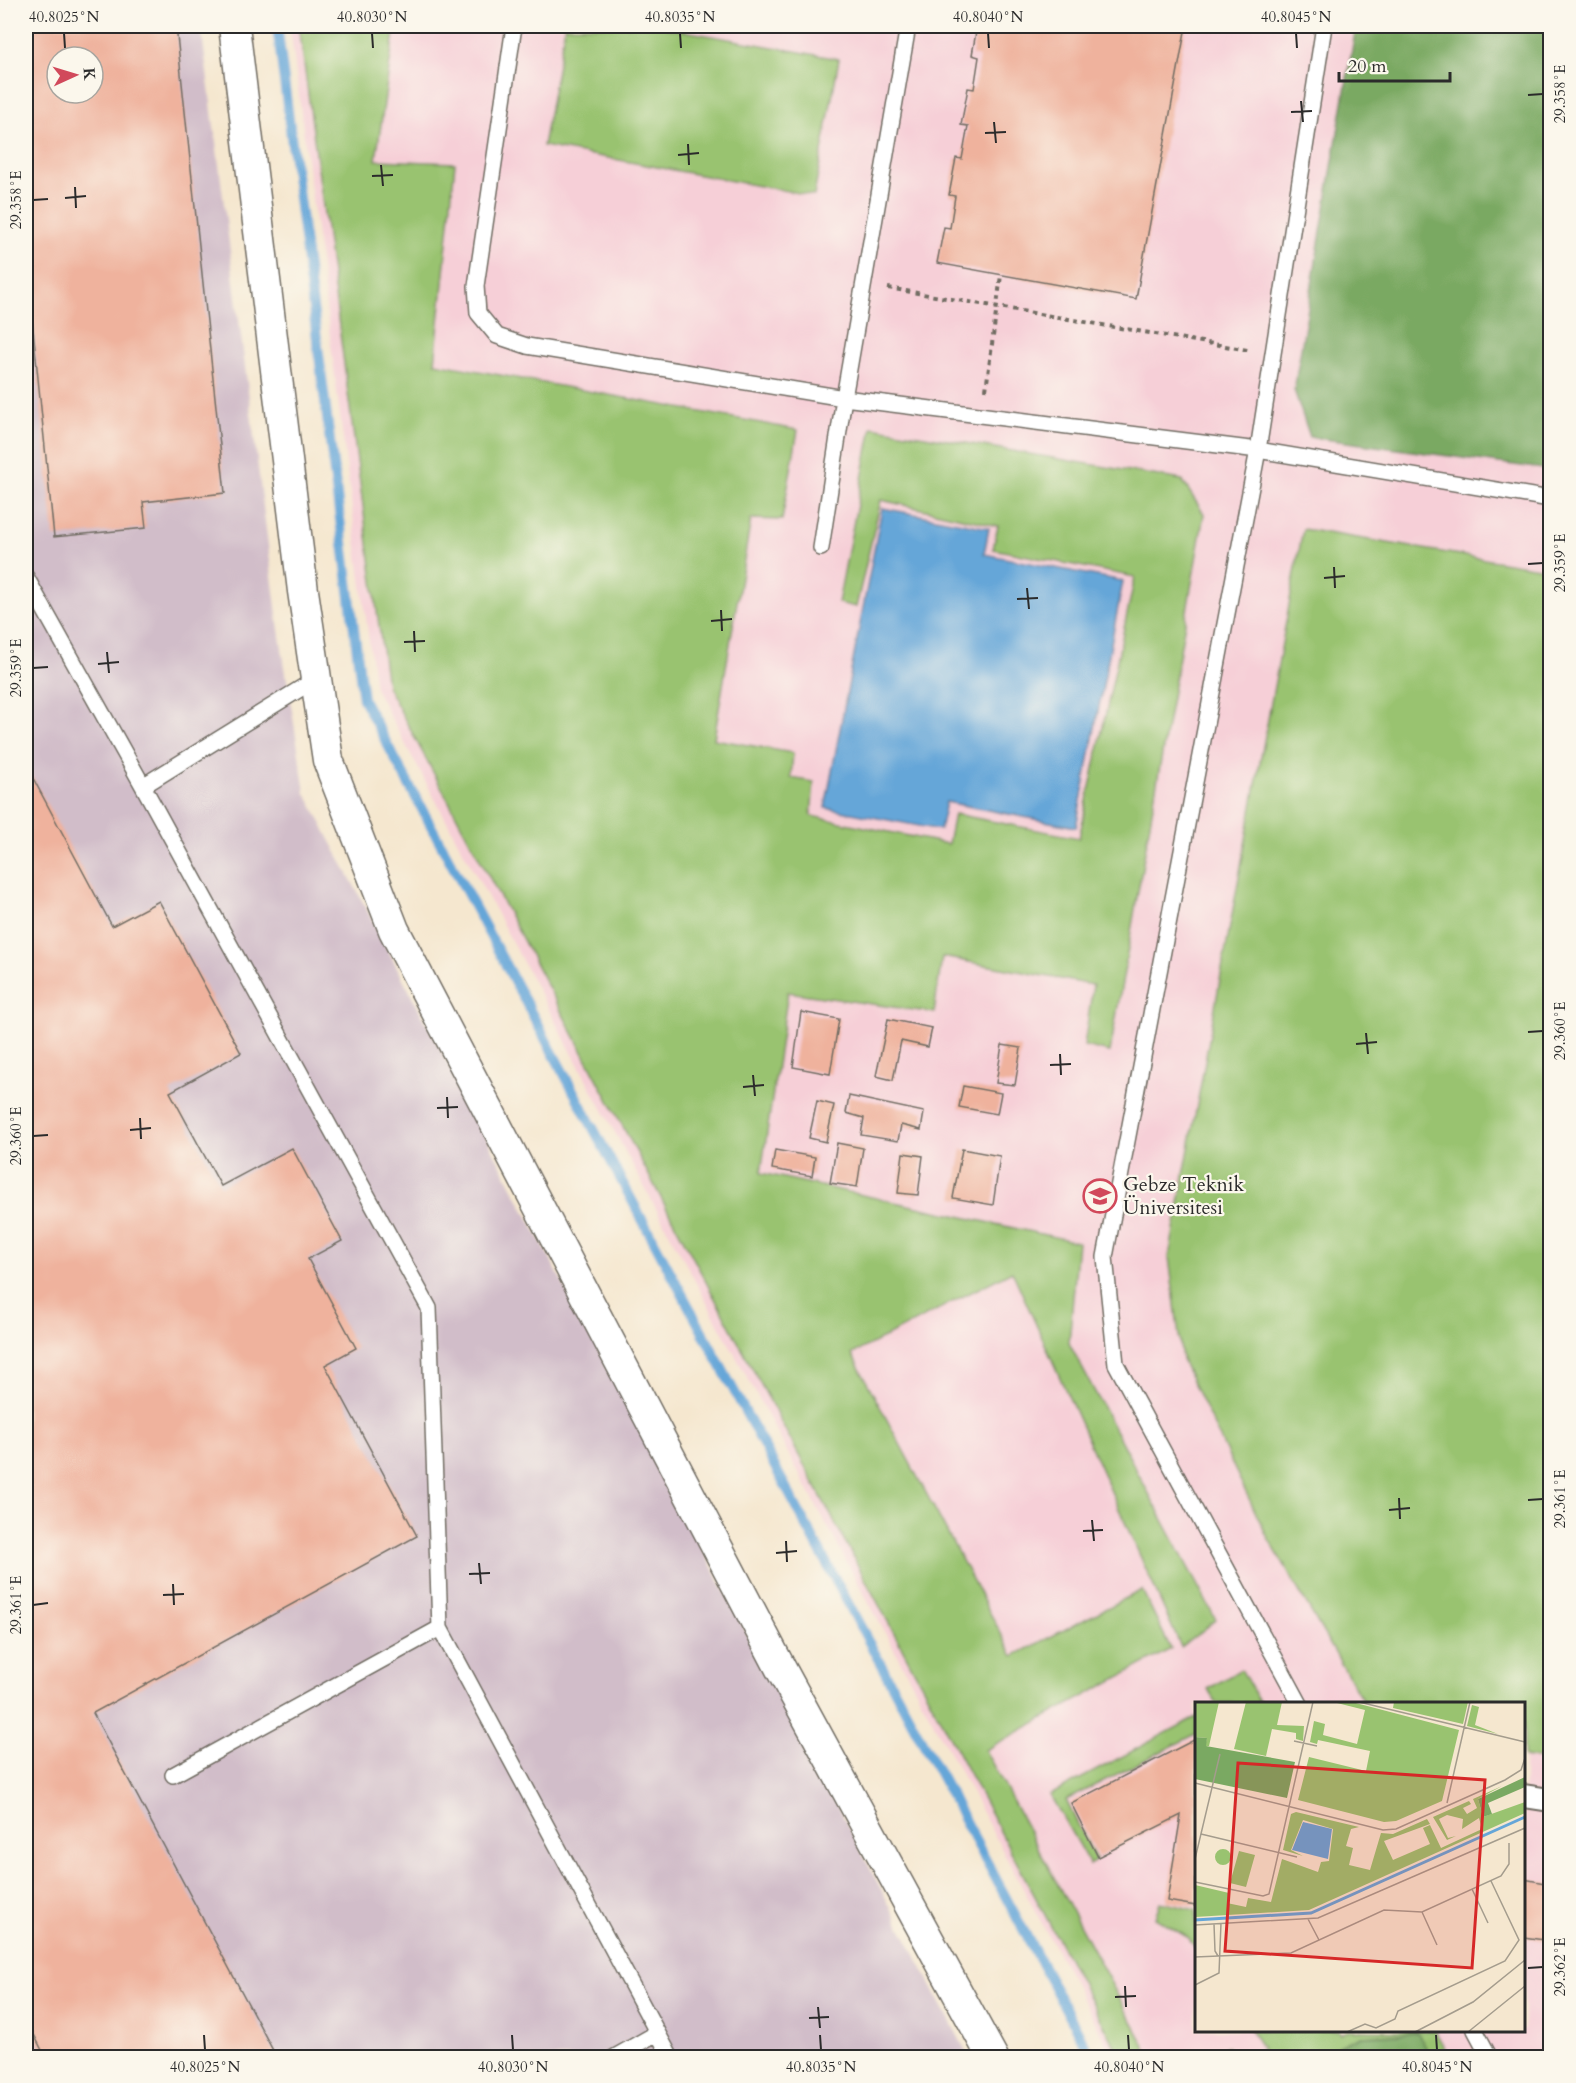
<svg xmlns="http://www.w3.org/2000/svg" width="1576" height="2083" font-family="Cardo,serif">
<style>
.built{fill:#f6cfd7;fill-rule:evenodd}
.industrial{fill:#d1bdc9;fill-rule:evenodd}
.green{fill:#99c370;stroke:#62774e;stroke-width:1.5}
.forest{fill:#7aa962;stroke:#526a46;stroke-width:1.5}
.water{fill:#65a6d8;stroke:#486882;stroke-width:1.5}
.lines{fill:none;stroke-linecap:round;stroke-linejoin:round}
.stream{stroke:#65a6d8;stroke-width:10}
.building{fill:#efb29d;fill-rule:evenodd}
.service-casing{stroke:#726d64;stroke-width:18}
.pedestrian-casing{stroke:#726d64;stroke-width:26}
.minor-casing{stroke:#726d64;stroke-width:33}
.path{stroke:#726d64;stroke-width:4;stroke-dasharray:4.5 4.5;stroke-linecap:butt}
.service{stroke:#fff;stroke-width:15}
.pedestrian{stroke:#fff;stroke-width:22}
.minor{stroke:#fff;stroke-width:30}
.ticks{fill:none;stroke:#2b2b2b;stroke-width:2}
.labels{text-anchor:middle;stroke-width:4.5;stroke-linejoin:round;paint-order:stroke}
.poi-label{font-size:20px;fill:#2b2b2b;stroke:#fbf7ec;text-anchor:start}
.inset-river{fill:none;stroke:#65a6d8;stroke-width:3}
.inset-road{fill:none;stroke:#a49c8d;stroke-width:1.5}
.view{fill:#d62828;fill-opacity:0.15;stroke:#d62828;stroke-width:3}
.inset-edge{fill:none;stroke:#2b2b2b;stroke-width:3}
.neatline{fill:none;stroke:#2b2b2b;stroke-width:2}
.ticks-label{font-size:15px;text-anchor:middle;fill:#2b2b2b}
</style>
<rect width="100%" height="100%" fill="#fbf7ec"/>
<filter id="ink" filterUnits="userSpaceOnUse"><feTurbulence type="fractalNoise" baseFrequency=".0167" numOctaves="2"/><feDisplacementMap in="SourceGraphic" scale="12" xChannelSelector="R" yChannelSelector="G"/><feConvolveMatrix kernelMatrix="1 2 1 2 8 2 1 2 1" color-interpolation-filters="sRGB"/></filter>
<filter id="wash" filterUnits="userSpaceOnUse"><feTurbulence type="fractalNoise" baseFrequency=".008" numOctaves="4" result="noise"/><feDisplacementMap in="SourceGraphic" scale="24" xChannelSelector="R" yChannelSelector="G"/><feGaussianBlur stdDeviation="1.35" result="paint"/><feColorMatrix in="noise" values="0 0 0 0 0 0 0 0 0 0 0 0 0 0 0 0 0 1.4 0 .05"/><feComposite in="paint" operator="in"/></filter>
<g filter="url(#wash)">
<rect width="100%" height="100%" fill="#f5e7cf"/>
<path class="built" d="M290,26H1550V2057H1114L375,688ZM1196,1704H1524V2030H1196Z"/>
<path class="industrial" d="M26,26H201L279,630L305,792L969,2057L26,2058ZM57,57H93V93H57Z"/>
<path class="green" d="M299,26H395L376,160L455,163L435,363L798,430L782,520L751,519L714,739L793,753L791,778L814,782L811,816L948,844L954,814L1079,838L1135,577L993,549L998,526L881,500L856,607L838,603L872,427L1182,480L1204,514L1110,1052L1084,1046L1093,985L942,957L934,1013L788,992L761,1173L1078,1242L1069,1343L1216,1620L1181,1647L1012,1271L852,1354L1013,1656L1142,1590L1171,1649L985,1750L1151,2057H1121L387,686Z
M565,26H657L839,59L814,196L543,146Z
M1303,529L1550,570V1761L1524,1757V1704L1364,1703L1267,1536L1182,1360L1169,1257Z
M1241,1669L1260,1703H1217L1208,1689Z
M1196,1717V1734L1066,1800L1096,1860L1090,1865L1050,1795Z
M1160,1902L1196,1910V1949L1189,1938L1155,1918Z
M1250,2030H1339L1341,2033L1347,2030L1435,2031L1450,2057H1431L1417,2033L1361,2036L1316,2057L1250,2058L1262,2048Z
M1227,2046L1235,2057H1208Z"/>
<path class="forest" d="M1356,26H1550V470L1310,437L1294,390Z
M1418,2033L1431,2057H1316L1361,2036Z"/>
<path class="water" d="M882,508L989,528L984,554L1123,581L1076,827L946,802L940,830L825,808Z"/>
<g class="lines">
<path class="stream" d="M277,26L363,699L1092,2058"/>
</g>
<g id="blocks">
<path class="building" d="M26,26H176L225,493L143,502L146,528L54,537L26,259ZM57,57H93V93H57Z
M977,26H1186L1136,299L937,263L944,227L950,228L955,196L949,195L956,158L962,159L968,126L961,125L968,88L974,89L979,57L972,55Z
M26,765L112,926L159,901L241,1053L170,1092L221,1186L292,1148L342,1241L308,1259L356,1348L325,1365L417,1536L93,1713L277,2058H46L26,2019Z
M801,1012L839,1019L830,1074L793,1067Z
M888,1019L932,1028L928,1047L901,1041L893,1080L876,1076Z
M1002,1045L1021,1048L1015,1085L996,1083Z
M963,1086L1001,1093L997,1114L959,1107Z
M849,1096L924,1112L921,1130L901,1125L898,1141L861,1135L864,1118L846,1113Z
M817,1101L834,1105L826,1142L809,1138Z
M837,1143L863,1148L857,1187L830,1183Z
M962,1149L1000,1156L993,1205L953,1198Z
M775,1150L815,1157L812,1176L772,1169Z
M903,1153L923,1156L918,1195L898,1193Z
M1196,1739V1906L1167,1901L1181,1815L1098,1857L1071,1803Z
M1524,1879L1550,1884V1941L1524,1937Z"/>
</g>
</g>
<g filter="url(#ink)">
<use href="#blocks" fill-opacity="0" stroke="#726d64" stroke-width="1.5"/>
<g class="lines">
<g class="service-casing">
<path id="service" d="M514,26L476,286L478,313L497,336L527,346L844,398L1258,450L1550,499
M821,548L844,398L908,26
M26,577L143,786L429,1308L440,1628L671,2058
M143,786L316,679
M1300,1704L1116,1364L1105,1257L1258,450L1324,26
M173,1775L440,1628
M1475,2030L1490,2058
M613,2058L657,2033"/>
</g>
<g class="pedestrian-casing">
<path id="pedestrian" d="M1524,1796L1550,1800"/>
</g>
<g class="minor-casing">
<path id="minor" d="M234,26L303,591L328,760L394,930L782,1671L993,2058"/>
</g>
<path class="path" d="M888,288L1248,350
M986,390L1001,275"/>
<use href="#service" class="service"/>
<use href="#pedestrian" class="pedestrian"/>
<use href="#minor" class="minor"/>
</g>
</g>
<path class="ticks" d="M64,33L65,48M372,33L373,48M680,33L681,48M988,33L989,48M1296,33L1297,48M1528,95L1543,94M1301,101L1303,122M1291,112L1312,111M994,122L996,143M985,133L1006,132M688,144L689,165M678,155L699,153M381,165L383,186M372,176L393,175M75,187L76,208M65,198L86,196M33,200L48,199M1528,564L1543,563M1334,567L1335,588M1324,578L1345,576M1027,588L1029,609M1017,599L1038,598M721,610L722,631M711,621L732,619M414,631L415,652M404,642L425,641M107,652L109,673M98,664L119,662M33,668L48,667M1528,1032L1543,1031M1366,1033L1368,1054M1356,1044L1377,1042M1060,1054L1061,1075M1050,1065L1071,1064M753,1075L755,1096M743,1087L764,1085M447,1097L448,1118M437,1108L458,1107M140,1118L141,1139M130,1130L151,1128M33,1136L48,1135M1399,1498L1400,1519M1528,1500L1543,1499M1389,1510L1410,1508M1092,1520L1094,1541M1083,1531L1103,1530M786,1541L787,1562M776,1553L797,1551M479,1563L481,1584M469,1574L490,1573M173,1584L174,1605M163,1595L184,1594M33,1605L48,1603M1528,1968L1543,1967M1125,1986L1126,2007M1115,1997L1136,1996M818,2007L820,2028M809,2018L829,2017M204,2035L205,2050M512,2035L513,2050M820,2035L821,2050M1128,2035L1129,2050M1436,2035L1437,2050"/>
<defs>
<g id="university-ring" transform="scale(1.725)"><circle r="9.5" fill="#fbf7ec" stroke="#d1495b" stroke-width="1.5"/><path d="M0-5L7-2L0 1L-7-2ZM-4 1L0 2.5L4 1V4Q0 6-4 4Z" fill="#d1495b"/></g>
</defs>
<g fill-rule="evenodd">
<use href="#university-ring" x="1100" y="1196"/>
</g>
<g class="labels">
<g class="poi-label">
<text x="1123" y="1191">Gebze Teknik<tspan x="1123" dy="23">Üniversitesi</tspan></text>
</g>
</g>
<g transform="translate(1195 1702)">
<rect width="330" height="330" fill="#f5e7cf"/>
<path d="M0,0H24L14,44H10L12,36L0,35ZM51,0H87L82,23L109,24L108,39L101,37V31L77,27L71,54L39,47ZM138,0H157L264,28L247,99L201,119L189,120L103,98L114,55L171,69L175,49L123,38L122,42L115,40L119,19L130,22L128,33L162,42L170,8ZM199,0H273L268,22L198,6ZM277,3L284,5L280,23L303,32L272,24ZM307,84L283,97L288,115L330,100V111L114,208L0,215V183L34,191L32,201L51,205L53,196L76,200L87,157L123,170L126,160L134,159L138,127L108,118L96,148L108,154L88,148L96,112L101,110L164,125L156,127L151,144L158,146L154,163L175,168L186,131L198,132L232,117L235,122L189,139L198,158L235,142L228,126L235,123L246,146L287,127L284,116L267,127L268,117L252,113L244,117L253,136L261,134L252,138L238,115L274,99L276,102L268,106L272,112L282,106L278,97ZM20 155a8 8 0 1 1 16 0a8 8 0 1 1-16 0ZM44,149L60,153L51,185L35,181Z" fill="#99c370"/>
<path d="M0,35L12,36L11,44L100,60L92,96L0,77ZM330,75V85L293,101L297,112L288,115L283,97Z" fill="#7aa962"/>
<path d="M108,120L137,127L133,157L97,148Z" fill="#65a6d8"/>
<path class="inset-river" d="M0,218L116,211L330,115"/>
<path class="inset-road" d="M164,0L330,40M99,39L122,44M0,81L188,128L201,127L310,78L326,68L330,56M252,101L275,0M6,132L102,155M0,157L25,52M0,180L68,194L74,192L118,0M277,187L293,221M227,210L242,243M113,217L124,238M19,222L20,249L23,254M0,223L123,216L330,126M0,255L96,251L189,208L227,210L306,174L314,162V141M0,283L24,271L26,221M152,330L170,322L181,326L200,317L203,309L310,259L324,238L296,179M220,330L278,300L330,258M273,330L330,284"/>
<path class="view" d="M43,61L290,78L277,266L30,249Z"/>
<rect width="330" height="330" class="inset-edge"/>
</g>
<rect width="1576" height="2083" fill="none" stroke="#fbf7ec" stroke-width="66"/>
<g transform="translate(75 75) rotate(86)"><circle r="28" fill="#fbf7ec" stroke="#a8a59f" stroke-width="1.5"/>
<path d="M0-4.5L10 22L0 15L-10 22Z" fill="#d1495b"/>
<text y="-9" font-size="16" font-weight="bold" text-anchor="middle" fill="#2b2b2b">K</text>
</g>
<path d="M1339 72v9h111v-9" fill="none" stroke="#2b2b2b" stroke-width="3"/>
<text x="1348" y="72" font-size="18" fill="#2b2b2b" stroke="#fbf7ec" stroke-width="4.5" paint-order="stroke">20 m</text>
<rect x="33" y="33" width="1510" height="2017" class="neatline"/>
<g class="ticks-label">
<text x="64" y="22">40.8025°N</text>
<text x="372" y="22">40.8030°N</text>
<text x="680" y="22">40.8035°N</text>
<text x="988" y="22">40.8040°N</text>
<text x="1296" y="22">40.8045°N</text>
<text transform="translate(1560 94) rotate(-90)" y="5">29.358°E</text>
<text transform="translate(16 200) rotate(-90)" y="5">29.358°E</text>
<text transform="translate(1560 563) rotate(-90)" y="5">29.359°E</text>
<text transform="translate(16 668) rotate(-90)" y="5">29.359°E</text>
<text transform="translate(1560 1031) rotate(-90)" y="5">29.360°E</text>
<text transform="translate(16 1136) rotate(-90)" y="5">29.360°E</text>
<text transform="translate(1560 1499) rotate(-90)" y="5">29.361°E</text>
<text transform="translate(16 1605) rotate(-90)" y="5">29.361°E</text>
<text transform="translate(1560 1967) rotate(-90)" y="5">29.362°E</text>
<text x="205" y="2072">40.8025°N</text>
<text x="513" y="2072">40.8030°N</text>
<text x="821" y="2072">40.8035°N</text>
<text x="1129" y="2072">40.8040°N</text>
<text x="1437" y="2072">40.8045°N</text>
</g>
</svg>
